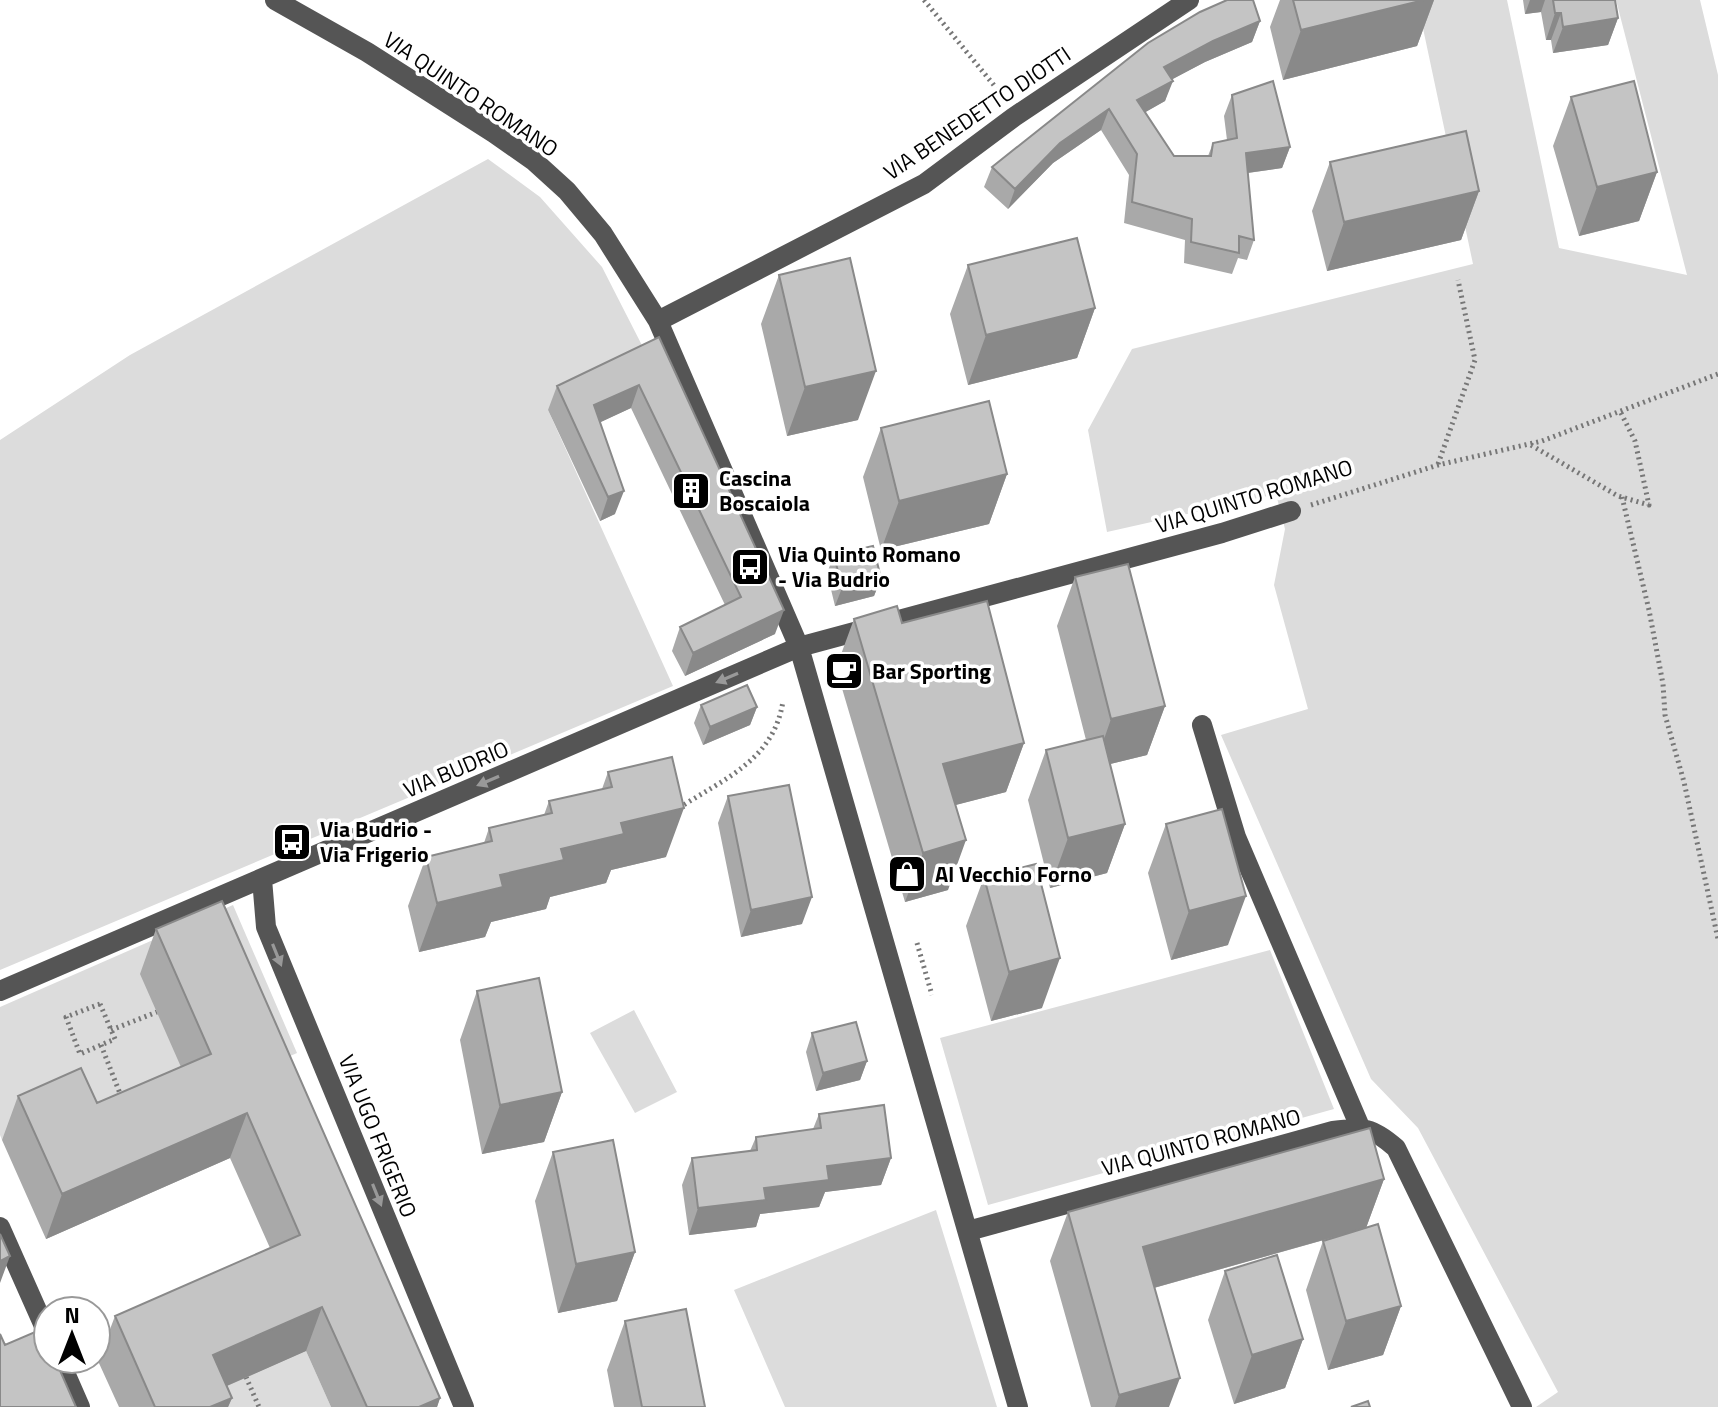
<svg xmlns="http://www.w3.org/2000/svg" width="1718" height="1407" font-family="'Titillium Web',sans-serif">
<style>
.green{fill:#dcdcdc}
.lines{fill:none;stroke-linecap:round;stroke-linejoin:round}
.path{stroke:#777;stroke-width:5;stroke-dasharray:2 4;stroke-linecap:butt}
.minor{stroke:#555;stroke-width:20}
.wall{fill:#a9a9a9}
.shaded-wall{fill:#898989}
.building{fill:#c4c4c4;stroke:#898989;stroke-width:2}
.oneway{fill:#999}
.labels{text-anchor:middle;stroke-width:7;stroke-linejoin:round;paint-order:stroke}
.street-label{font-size:22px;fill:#000;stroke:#fff}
.poi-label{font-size:22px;font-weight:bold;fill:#000;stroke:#fff;text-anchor:start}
</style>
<rect width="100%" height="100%" fill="#fff"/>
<path class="green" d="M1417,0H1507L1559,248L1687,275L1616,0H1700L1718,75V1407H1536L1558,1392L1418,1128L1371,1079L1221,735L1308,709L1274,585L1285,529L1276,494L1107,532L1088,430L1132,349L1473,264Z
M488,159L540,197L602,267L650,361L548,410L673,686L0,970V440L130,355Z
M233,905L297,1053L195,1098L65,1113L2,1140L0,1135V1007Z
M1270,950L1334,1109L988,1205L940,1038Z
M634,1010L677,1092L635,1113L590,1033Z
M936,1210L997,1407H785L734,1290Z
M306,1351L331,1407H200L197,1399Z"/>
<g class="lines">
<path class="path" d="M924,0L1002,95
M1531,445L1618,496L1649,505L1635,441L1620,411
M1438,464L1475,360L1458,280
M1622,497L1649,610L1663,684L1665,715L1684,782L1718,939
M1311,505L1438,465L1542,441L1718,374
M679,808C725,778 774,760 783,701
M917,943L932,995
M100,1004L115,1039L80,1054L66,1017Z
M111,1030L157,1012
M101,1045L121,1096
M246,1377L259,1407"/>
<path class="minor" d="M275,0L367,52L494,133L534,161L567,191L603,234L658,321L799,647L1018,1407
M658,321L924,184L1014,117L1189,0
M1202,725L1236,837L1360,1127
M262,879L266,927L464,1407
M0,991L799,647L1222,533L1291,511
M0,1227L48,1335
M968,1231L1333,1131C1364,1127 1372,1127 1396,1148L1522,1407
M59,1359L80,1407"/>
</g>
<path class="wall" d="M1280,0H1434L1417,46L1283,80L1270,27Z
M1523,0H1615L1618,18L1608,45L1553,53L1551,40H1546L1541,12L1525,14Z
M1260,21L1252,42L1205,62L1172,79L1165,101L1145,112L1174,156H1208L1213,143L1227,140L1224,116L1232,95L1290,147L1282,168L1248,173L1254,240L1247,260L1238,258L1232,274L1184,263L1185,240L1124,223L1129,175L1101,130L1053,163L1008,209L984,187L992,167Z
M1571,97L1657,172L1639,221L1579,236L1553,146Z
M1330,162L1479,191L1461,240L1327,271L1312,211Z
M968,265L1095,308L1077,358L968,385L950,314Z
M779,275L858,420L787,436L761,324Z
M659,337L775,634L685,676L672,651L680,627L725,605L631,408L600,422L615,514L600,521L548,410L557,386Z
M881,428L1007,474L989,524L881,550L863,477Z
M834,555L881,578L874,596L835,606L827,573Z
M1075,577L1165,706L1147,755L1110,764L1125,824L1107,873L1050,888L1028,800L1046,750L1086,740L1057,626Z
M854,619L902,623L1024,743L1006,792L955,805L948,890L905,902L836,668Z
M701,705L757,707L750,725L703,745L694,723Z
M608,772L666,857L611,870L606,883L550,897L546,909L491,922L485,937L419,952L408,906L426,857L484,843L489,828L544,815L549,801L602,789Z
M728,796L802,924L741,937L718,823Z
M1166,824L1228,945L1171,960L1148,873Z
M984,877L1042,1008L991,1021L966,926Z
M156,929L440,1398L437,1407H331L306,1351L227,1386L232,1398L228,1407H119L98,1361L115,1316L270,1248L230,1158L46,1239L2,1140L18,1096L97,1103L181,1067L140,974Z
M477,991L562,1092L544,1142L482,1154L460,1040Z
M812,1033L867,1061L860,1080L816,1091L806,1052Z
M819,1114L891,1158L881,1185L825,1192L819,1207L760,1214L756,1227L689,1235L682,1185L692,1158L750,1151L756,1137L813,1129Z
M553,1152L635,1252L617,1301L558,1313L535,1201Z
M1384,1179L1366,1228L1401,1306L1383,1355L1328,1370L1306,1290L1323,1241L1363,1229L1154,1288L1169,1407H1091L1050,1261L1068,1212Z
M1225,1271L1303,1339L1285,1388L1234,1404L1208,1320Z
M625,1321L705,1407H614L607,1370Z"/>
<path class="shaded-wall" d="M1424,0H1434L1417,46L1283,80L1301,30Z
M1530,0H1545L1541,12L1525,14Z
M1555,13H1561L1551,40H1546Z
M1618,18L1608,45L1553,53L1563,27Z
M1260,21L1252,42L1205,62L1156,88L1164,67L1213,41Z
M1173,81L1165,101L1130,121L1137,100Z
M1109,109L1101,130L1053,163L1008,209L1015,189L1060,143Z
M1290,147L1282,168L1239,174L1246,153Z
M1657,172L1639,221L1579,236L1597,187Z
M1479,191L1461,240L1327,271L1344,222Z
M1095,308L1077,358L968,385L986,335Z
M876,371L858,420L787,436L805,387Z
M639,385L631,408L586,429L594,405Z
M1007,474L989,524L881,550L899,501Z
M624,491L615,514L600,521L608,497Z
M881,578L874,596L835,606L842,588Z
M784,610L775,634L685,676L693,653Z
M1165,706L1147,755L1094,768L1111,719Z
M757,707L750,725L703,745L710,727Z
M1024,743L1006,792L925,813L943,764Z
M684,808L666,857L611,870L606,883L550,897L546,909L491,922L485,937L419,952L437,903L621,823Z
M1125,824L1107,873L1050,888L1068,838Z
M966,840L948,890L905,902L923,853Z
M1246,896L1228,945L1171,960L1189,911Z
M812,897L802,924L741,937L751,910Z
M1060,958L1042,1008L991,1021L1009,972Z
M867,1061L860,1080L816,1091L823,1073Z
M562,1092L544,1142L482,1154L500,1105Z
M247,1113L230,1158L46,1239L62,1194Z
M891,1158L881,1185L825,1192L819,1207L760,1214L756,1227L689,1235L698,1208L764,1188L827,1166Z
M1384,1179L1366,1228L1125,1296L1143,1247Z
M635,1252L617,1301L558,1313L576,1264Z
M10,1256L0,1283V1261Z
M1401,1306L1383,1355L1328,1370L1346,1321Z
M322,1307L306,1351L197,1399L213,1355Z
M1303,1339L1285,1388L1234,1404L1252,1355Z
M1180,1378L1169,1407H1115L1119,1395Z
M232,1398L228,1407H210Z
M440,1398L437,1407H419Z"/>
<path class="building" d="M1227,0H1253L1260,21L1213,41L1164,67L1173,81L1137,100L1174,156H1211L1213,143L1237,138L1232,95L1273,81L1290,147L1246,153L1254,240L1239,236V253L1191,242L1192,219L1132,202L1137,154L1109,109L1060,143L1015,189L992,167L1148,43L1200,12Z
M1293,0H1424L1301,30Z
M1553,0H1615L1618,18L1563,27L1561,13H1555Z
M1634,81L1657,172L1597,187L1571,97Z
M1466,131L1479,191L1344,222L1330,162Z
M1077,238L1095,308L986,335L968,265Z
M850,258L876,371L805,387L779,275Z
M659,337L784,610L693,653L680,627L741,597L639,385L594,405L624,491L608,497L557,386Z
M989,401L1007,474L899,501L881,428Z
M873,546L881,578L842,588L834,555Z
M1128,564L1165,706L1111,719L1075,577Z
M987,601L1024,743L943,764L966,840L923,853L854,619L897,606L902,623Z
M747,685L757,707L710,727L701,705Z
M1103,736L1125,824L1068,838L1046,750Z
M672,757L684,808L621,823L624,834L561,849L564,860L500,875L503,887L437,903L426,857L492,841L489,828L552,813L549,801L612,787L608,772Z
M789,785L812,897L751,910L728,796Z
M1222,809L1246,896L1189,911L1166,824Z
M1036,864L1060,958L1009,972L984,877Z
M222,901L440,1398L419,1407H367L322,1307L213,1355L232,1398L210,1407H155L115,1316L300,1235L247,1113L62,1194L18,1096L81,1068L97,1103L211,1054L156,929Z
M539,978L562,1092L500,1105L477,991Z
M856,1022L867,1061L823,1073L812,1033Z
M884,1105L891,1158L827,1166L829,1180L764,1188L766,1200L698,1208L692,1158L757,1150L756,1137L821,1128L819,1114Z
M1370,1128L1384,1179L1143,1247L1180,1378L1119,1395L1068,1212Z
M613,1140L635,1252L576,1264L553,1152Z
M1378,1224L1401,1306L1346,1321L1323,1241Z
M0,1234L10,1256L0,1261Z
M1277,1255L1303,1339L1252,1355L1225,1271Z
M686,1309L705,1407H642L625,1321Z
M42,1329L48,1343V1359H55L76,1407H0V1334L5,1345Z
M1368,1401L1370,1407H1351Z"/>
<defs><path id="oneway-solid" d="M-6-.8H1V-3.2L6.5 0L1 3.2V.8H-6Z" transform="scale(2)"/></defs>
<g class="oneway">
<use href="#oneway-solid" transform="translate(727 678) rotate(157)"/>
<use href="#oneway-solid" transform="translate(488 781) rotate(157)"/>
<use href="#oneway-solid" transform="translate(277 955) rotate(68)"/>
<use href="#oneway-solid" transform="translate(377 1195) rotate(68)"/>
</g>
<defs>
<g id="building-square" transform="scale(2)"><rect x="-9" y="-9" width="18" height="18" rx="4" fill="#000" stroke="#fff"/><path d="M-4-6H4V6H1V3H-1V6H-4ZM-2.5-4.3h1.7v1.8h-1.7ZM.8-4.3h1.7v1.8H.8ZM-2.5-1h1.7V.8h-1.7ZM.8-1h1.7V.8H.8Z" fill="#fff"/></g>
<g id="bus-square" transform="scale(2)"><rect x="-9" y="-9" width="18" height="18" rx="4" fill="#000" stroke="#fff"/><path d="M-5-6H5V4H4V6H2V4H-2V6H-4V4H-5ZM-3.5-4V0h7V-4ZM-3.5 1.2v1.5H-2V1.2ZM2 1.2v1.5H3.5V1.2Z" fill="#fff"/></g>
<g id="cafe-square" transform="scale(2)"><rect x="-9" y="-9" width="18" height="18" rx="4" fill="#000" stroke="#fff"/><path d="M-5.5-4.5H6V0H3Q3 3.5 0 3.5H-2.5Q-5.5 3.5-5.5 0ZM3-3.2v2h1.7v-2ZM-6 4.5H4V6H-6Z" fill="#fff"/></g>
<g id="shop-square" transform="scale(2)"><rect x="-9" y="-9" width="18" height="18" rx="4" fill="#000" stroke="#fff"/><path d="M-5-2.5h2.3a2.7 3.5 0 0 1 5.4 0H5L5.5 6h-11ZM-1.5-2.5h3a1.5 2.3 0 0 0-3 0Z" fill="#fff"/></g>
</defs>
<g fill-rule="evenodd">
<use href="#building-square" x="691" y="491"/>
<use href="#bus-square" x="750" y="567"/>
<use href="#cafe-square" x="844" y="671"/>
<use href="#bus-square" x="292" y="842"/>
<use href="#shop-square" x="907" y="874"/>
</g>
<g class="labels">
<g class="street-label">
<text transform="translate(471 94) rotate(34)" y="8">VIA QUINTO ROMANO</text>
<text transform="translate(977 113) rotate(-34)" y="8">VIA BENEDETTO DIOTTI</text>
<text transform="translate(1254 496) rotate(-17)" y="8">VIA QUINTO ROMANO</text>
<text transform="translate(456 769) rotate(-23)" y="8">VIA BUDRIO</text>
<text transform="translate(378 1136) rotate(68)" y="8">VIA UGO FRIGERIO</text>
<text transform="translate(1201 1142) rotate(-15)" y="8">VIA QUINTO ROMANO</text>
</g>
<g class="poi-label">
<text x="719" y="486">Cascina<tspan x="719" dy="25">Boscaiola</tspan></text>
<text x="778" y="562">Via Quinto Romano<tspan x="778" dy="25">- Via Budrio</tspan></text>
<text x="872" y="679">Bar Sporting</text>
<text x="320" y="837">Via Budrio -<tspan x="320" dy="25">Via Frigerio</tspan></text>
<text x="935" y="882">Al Vecchio Forno</text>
</g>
</g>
<g transform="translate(72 1335)"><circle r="38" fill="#ffffff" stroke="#999999" stroke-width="2"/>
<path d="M0-6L14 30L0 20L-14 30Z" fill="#000000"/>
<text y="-12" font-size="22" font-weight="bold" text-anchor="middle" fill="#000000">N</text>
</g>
</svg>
